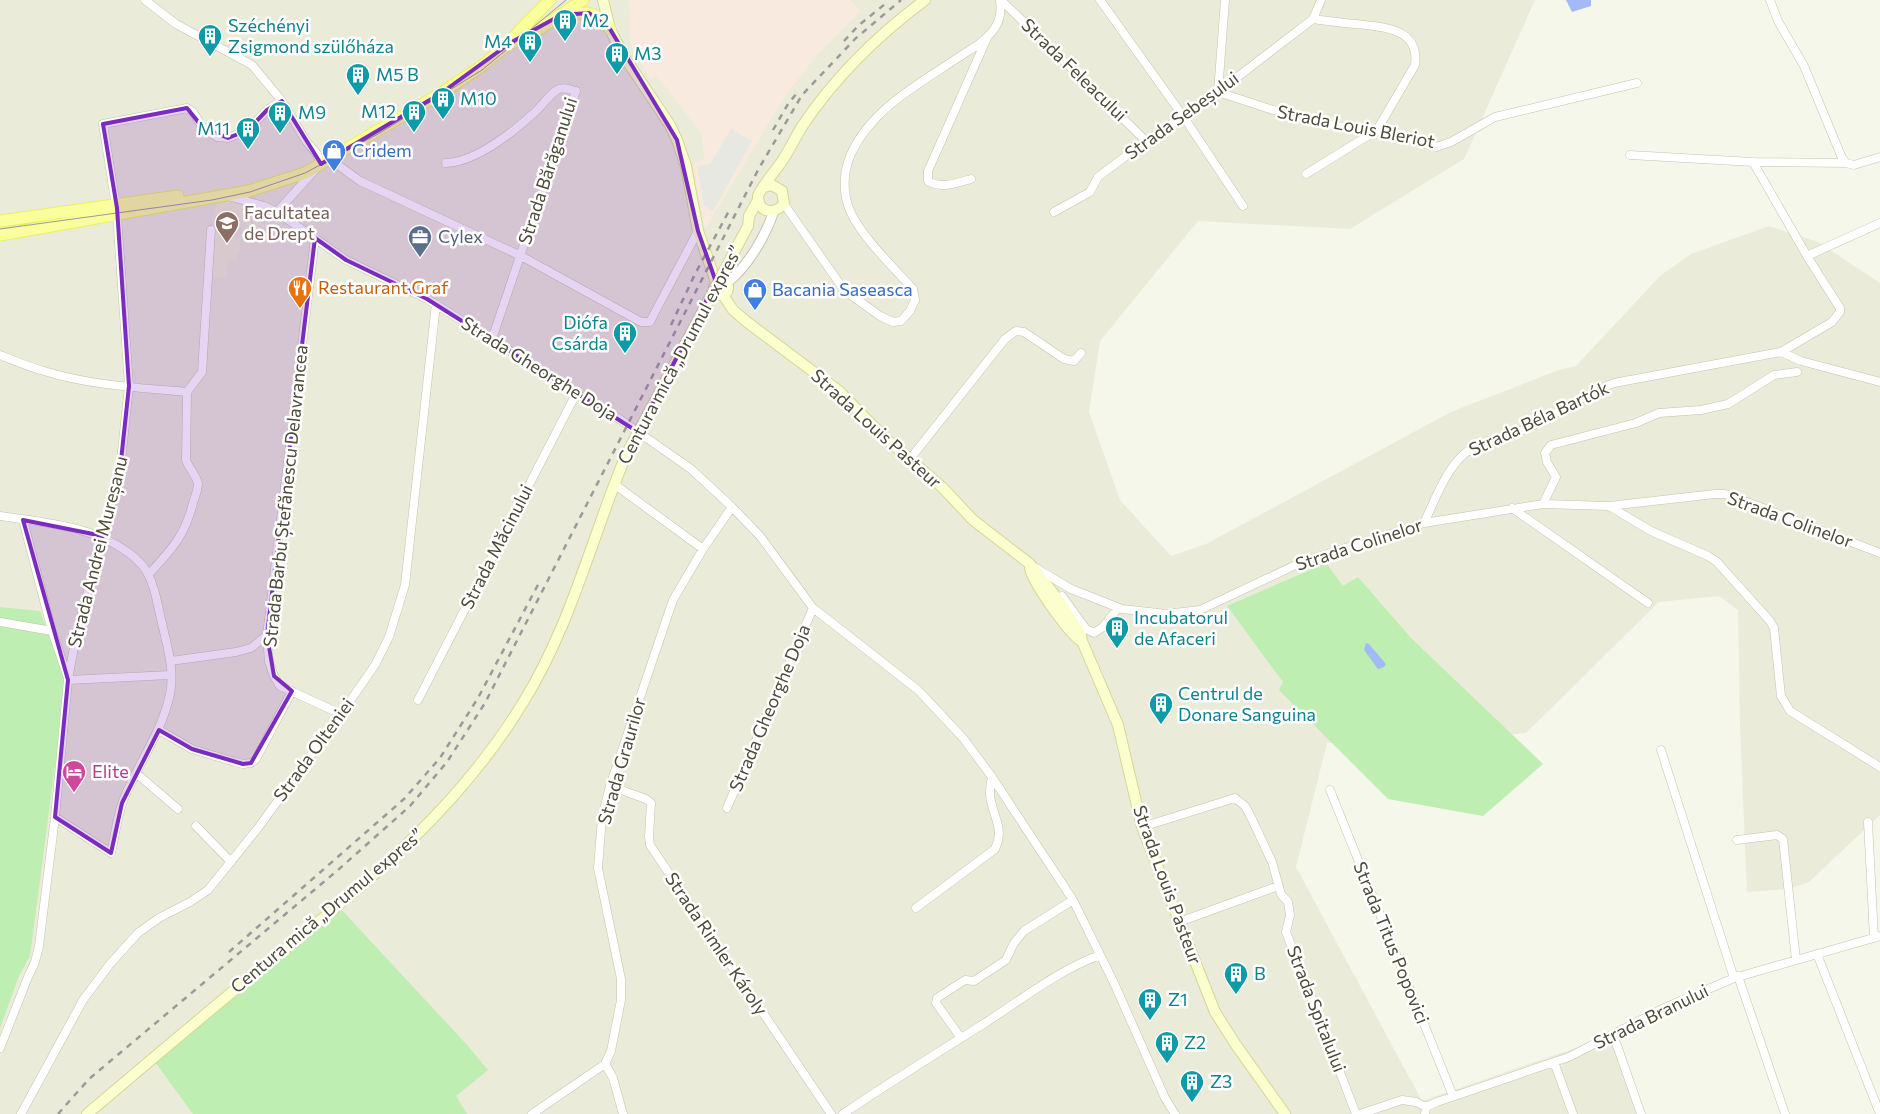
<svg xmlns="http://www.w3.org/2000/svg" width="1880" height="1114" font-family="Commissioner,sans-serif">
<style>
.residential{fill:#ebebd9}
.education{fill:#eff1d4}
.medical{fill:#f8eade}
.green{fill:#beeeb1}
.parking{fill:#e8e8e3}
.water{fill:#a3b9f8}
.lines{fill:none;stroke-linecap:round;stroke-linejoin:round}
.minor-casing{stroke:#c4c3ac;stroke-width:9}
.tertiary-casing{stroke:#c4c3ac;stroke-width:11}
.secondary-casing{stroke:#d3d795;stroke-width:12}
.primary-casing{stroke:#ebf060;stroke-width:13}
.minor{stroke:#fff;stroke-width:8}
.tertiary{stroke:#fff;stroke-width:9}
.secondary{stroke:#fbffcd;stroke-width:10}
.primary{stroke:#faff9c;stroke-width:11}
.tram{stroke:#9a9a9a;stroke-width:1}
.rail{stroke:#9a9a9a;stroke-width:2.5;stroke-dasharray:6 6;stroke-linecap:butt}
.secondary-bridge-casing{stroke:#d3d795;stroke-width:12;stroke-linecap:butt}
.secondary-bridge{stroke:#fbffcd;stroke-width:10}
.marked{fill:#7b2cbf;fill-opacity:0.2;stroke:#7b2cbf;stroke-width:4;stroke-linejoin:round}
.labels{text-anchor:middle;stroke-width:5;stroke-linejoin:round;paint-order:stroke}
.culture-label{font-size:18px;fill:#0d838f;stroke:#fff;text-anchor:start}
.street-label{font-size:18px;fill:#4c4b38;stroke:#fff}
.shop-label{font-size:18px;fill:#366cbe;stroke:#fff;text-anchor:start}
.education-label{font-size:18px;fill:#785e54;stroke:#fff;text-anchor:start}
.service-label{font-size:18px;fill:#4e5e75;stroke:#fff;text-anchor:start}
.food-label{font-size:18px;fill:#c56008;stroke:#fff;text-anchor:start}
.hotel-label{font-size:18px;fill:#b23c85;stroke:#fff;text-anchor:start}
</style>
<rect width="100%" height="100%" fill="#f6f7eb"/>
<path class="residential" d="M0,0H1535L1464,159L1350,229L1198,221L1100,341L1089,412L1120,500L1171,556L1206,544L1451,412L1559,370L1576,366L1660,276L1691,254L1769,226L1818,242L1880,283V815L1809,882L1789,889L1747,892L1740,727L1738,610L1719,596L1659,602L1526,733L1390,746L1327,743L1296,867L1422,1101L1613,1035L1639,1114H0Z"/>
<path class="education" d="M224,200H229L266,215L264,222L261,220L260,223L265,226L261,233L241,225L243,220L232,216L229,236L240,239V251L238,250L237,262L227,261V278H212L216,217L214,208L216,207L217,201Z"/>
<path class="medical" d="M629,0H850L861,11L818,54L785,96L705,229L693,164L704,159L702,134L656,75L650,79L630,46Z"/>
<path class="green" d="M1326,563L1343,586L1358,577L1411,638L1543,764L1483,816L1388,799L1279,690L1283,682L1227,606Z
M0,607L40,611L66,682L30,956L19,976L0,1028Z
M338,906L468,1046L488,1070L456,1096L467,1114H193L152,1058Z"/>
<path class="parking" d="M731,129L752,141L713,211L704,206L697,166L710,164Z"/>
<path class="water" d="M1566,0H1591V6L1572,12Z
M1366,643L1369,644L1386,664L1384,667L1378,669L1364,650Z"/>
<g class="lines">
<g class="minor-casing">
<path id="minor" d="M145,0L176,24L252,65L282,101L306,141L317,154L321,163L277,212L264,206L228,196
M1001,0L1146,141
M1100,0L1183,116L1243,206
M1225,0L1218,92L1273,110L1336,126L1377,130L1428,145L1436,147L1451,142L1495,117L1637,83
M1770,0L1778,21L1804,66L1842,158L1846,163L1854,165L1880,157
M1630,155L1753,162L1846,163
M326,161L331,160L360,181L521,256L641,322H650L654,314L698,231
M446,163C477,162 513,132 535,112C543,105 549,95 557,90C563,86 570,90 576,91L492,339
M1306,174L1377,130L1415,65C1420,28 1383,27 1356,24C1342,23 1328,21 1313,19L1321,0
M971,179C957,183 941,189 928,181V171L987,38
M784,204L844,290L880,316L893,322L901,321L910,311L915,300L913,289C893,267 863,238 851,213C842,194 843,172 851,154C872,108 919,84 959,57C968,51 980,45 987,37C999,26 1002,15 1000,0
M116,206L103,124L187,108L193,112L203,128L217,137L228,138L248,130L267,110L282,101
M277,212L346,260L427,299L492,339L576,394L621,420L691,469L732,507L760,536L813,608L918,690L963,738L992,777L1073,900L1114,983L1165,1098L1175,1114
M1054,212L1090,192L1098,177L1146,141L1218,92L1313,19
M315,238L267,635L269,662L274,676L280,686L341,714
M1807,256L1880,223
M1781,352L1801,361L1880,382
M0,355C15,361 29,367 44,371C88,385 141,388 187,392
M910,459L1005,339L1016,331L1024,332L1064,359L1074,361L1081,353
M614,484L703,549
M1543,504L1556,477L1547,462L1545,453L1551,445L1636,423L1659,413L1701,410L1728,404L1774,375L1797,372
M1609,506L1651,531L1708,556L1717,562L1770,621L1774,628L1781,696L1790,711L1880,767
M1512,508L1648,603
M0,516C46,523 91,525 129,553C137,559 145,566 149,576C156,590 158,608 162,623C167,646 175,670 170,694C162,733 137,765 123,801C117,817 115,836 111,853L55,817
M23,520L52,631L68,678
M1424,523C1435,500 1445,471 1464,454C1483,438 1511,437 1532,426C1560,412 1585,394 1614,383L1781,352L1832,322L1840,312V308L1807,256L1753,162
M1036,568L1071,589L1122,609L1167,614L1200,610L1302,562L1424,523L1543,504L1609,506L1715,494H1725L1734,497L1880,553
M149,574C171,550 185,536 193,503C195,497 198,489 198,484C197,476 189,469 186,460L187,392L202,372L211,230
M1062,596L1086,629L1094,633L1103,627L1118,608
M0,622L52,631
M171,661L236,652L251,648L267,635
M68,680L171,675
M418,700L576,394
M159,730L192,749L235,762L243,764L251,763L256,759L292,691
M1661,750L1734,978
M136,773L178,809
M610,786L646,799L651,803L649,836L650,845L831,1114
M1330,790L1453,1096
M727,808L813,608
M1868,822L1874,938
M196,826L231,862
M1142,827L1235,798L1245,806L1250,815L1272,862L1281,894L1288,902L1290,915L1286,932L1356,1114
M1737,840L1777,835L1783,839L1796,960
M916,908L995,849C1004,830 995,820 991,801C989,793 990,785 992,777
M1179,922L1278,886
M1817,954L1880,1114
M1738,976L1785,1114
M1613,1034L1641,1114
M961,1038L936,1003L937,998L965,980L974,981L1006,960L1014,943L1024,931L1073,900
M0,1048L28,977L35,962L39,946L55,817L68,680L76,636L120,470L129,386L117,215
M1554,1062L1573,1114
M605,1064L613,1078L623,1114
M21,1114L83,1000L110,964L138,933L159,918L190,902L208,890L258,828L341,714L375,665L389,637L405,585L436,304
M532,1114L605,1064L611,1051L621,1000V979L598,868L602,817L610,786L673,600L703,549L732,507
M843,1114C890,1082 937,1053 985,1023C1022,999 1059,970 1100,955
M1360,1114L1402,1100L1416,1102L1426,1107
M1425,1114L1426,1107L1437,1102L1569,1057L1662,1009L1734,978L1880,936"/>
</g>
<g class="tertiary-casing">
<path id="tertiary" d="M727,283C748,266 765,237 774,211"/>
</g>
<g class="secondary-casing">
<path id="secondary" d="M603,0L610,29L623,55L670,125L677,140L686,166L698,231L716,282
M764,187L772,185L782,191L784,204C774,215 758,213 758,196C761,187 778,168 784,158C791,147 796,136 803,125C836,76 878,35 925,0
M748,226L749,216L758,200
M714 288a7 7 0 1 1 14 0a7 7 0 1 1-14 0Z
M723,295L733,310L747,322L839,391L883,436L942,487L973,520L1030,564L1058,599L1081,635L1082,641L1118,725L1142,827L1215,1012L1236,1045L1285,1114
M1030,568C1033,583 1068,632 1081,641
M87,1114C144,1066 200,1018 258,971C359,889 456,814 524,701C571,625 592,537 626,455"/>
</g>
<g class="primary-casing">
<path id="primary" d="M563,14C586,12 595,10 610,29
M512,43L536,31L583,0
M0,221L178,196
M0,235L249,191L305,173L440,94L479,68L510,43L520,30L550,0"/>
</g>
<use href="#minor" class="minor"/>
<use href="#tertiary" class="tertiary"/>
<use href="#secondary" class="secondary"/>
<use href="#primary" class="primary"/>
<path class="tram" d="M0,229L212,200L250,192L305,173L378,134L482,70L566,0"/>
<path class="rail" d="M844,41L859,25L885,4
M773,130L788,104L797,93
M671,325L695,274L730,209
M229,952L404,799L440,758L478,698L540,581
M58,1114L89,1079L338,870L410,806L447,762L485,703L758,170L802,95L855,39L901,0"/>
<g class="secondary-bridge-casing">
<path id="secondary-bridge" d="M626,455L748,226"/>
</g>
<use href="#secondary-bridge" class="secondary-bridge"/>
</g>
<path class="marked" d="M589,13L610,29L677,140L698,231L716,282L638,432L427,299L346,260L315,238L267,635L274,676L292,691L251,763L243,764L192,749L159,730L122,803L111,853L55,817L68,680L23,520L103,536L120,470L129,386L117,208L103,124L187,108L203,128L228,138L248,130L267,110L282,101L321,164L440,94L510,43L561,15Z"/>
<defs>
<g id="building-pin" transform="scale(1.25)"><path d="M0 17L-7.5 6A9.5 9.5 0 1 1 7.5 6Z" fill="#0f9aa8" stroke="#fff"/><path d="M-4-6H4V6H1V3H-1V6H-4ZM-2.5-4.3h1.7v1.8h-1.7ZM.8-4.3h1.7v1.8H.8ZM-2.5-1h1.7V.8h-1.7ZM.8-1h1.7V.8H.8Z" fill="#fff"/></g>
<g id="shop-pin" transform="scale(1.25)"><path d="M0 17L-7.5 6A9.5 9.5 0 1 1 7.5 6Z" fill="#3f7fe0" stroke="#fff"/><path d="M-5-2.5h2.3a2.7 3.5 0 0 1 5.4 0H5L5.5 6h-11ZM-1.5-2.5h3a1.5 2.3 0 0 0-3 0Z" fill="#fff"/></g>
<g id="university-pin" transform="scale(1.25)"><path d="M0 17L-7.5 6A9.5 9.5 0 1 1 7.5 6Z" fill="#8d6e63" stroke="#fff"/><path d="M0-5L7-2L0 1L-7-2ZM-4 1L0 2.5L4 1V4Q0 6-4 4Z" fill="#fff"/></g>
<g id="office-pin" transform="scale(1.25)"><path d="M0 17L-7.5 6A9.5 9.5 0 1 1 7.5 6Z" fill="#5c6f8a" stroke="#fff"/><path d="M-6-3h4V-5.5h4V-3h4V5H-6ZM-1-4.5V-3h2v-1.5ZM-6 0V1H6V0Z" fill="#fff"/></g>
<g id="restaurant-pin" transform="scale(1.25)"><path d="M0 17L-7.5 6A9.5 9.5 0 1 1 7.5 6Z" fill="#e8710a" stroke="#fff"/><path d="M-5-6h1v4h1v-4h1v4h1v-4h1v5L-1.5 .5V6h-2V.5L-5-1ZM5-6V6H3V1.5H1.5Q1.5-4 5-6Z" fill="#fff"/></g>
<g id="hotel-pin" transform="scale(1.25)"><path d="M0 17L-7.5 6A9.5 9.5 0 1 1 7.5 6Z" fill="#d1479c" stroke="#fff"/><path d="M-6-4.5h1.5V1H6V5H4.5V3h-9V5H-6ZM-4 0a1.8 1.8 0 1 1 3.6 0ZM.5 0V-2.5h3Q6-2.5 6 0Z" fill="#fff"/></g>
</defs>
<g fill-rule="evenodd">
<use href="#building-pin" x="565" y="21"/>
<use href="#building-pin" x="210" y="36"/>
<use href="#building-pin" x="530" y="42"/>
<use href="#building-pin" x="617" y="54"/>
<use href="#building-pin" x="358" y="75"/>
<use href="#building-pin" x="443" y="99"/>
<use href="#building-pin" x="414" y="112"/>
<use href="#building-pin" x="280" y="113"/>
<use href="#building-pin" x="248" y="129"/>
<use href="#shop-pin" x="334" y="151"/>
<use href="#university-pin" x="227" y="223"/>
<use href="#office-pin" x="420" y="237"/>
<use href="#restaurant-pin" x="300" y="288"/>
<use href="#shop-pin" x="755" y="290"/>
<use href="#building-pin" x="625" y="333"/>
<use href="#building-pin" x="1117" y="628"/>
<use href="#building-pin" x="1161" y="704"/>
<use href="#hotel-pin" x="74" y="772"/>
<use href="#building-pin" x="1236" y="974"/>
<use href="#building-pin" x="1150" y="1000"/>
<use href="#building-pin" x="1167" y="1043"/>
<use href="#building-pin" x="1192" y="1082"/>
</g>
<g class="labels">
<g class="culture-label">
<text x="582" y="27">M2</text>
<text x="228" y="32">Széchényi<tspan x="228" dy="21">Zsigmond szülőháza</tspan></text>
<text x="512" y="48" text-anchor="end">M4</text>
<text x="634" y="60">M3</text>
<text x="376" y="81">M5 B</text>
<text x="460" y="105">M10</text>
<text x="396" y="118" text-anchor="end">M12</text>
<text x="298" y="119">M9</text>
<text x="230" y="135" text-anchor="end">M11</text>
<text x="608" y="329" text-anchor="end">Diófa<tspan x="608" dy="21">Csárda</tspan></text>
<text x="1134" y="624">Incubatorul<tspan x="1134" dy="21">de Afaceri</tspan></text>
<text x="1178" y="700">Centrul de<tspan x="1178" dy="21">Donare Sanguina</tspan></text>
<text x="1254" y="980">B</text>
<text x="1168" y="1006">Z1</text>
<text x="1184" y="1049">Z2</text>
<text x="1210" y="1088">Z3</text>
</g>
<g class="street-label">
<text transform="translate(1074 70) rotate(44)" y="6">Strada Feleacului</text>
<text transform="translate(1182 116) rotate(-36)" y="6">Strada Sebeșului</text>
<text transform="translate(1356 127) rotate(11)" y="6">Strada Louis Bleriot</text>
<text transform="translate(548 171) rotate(-72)" y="6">Strada Bărăganului</text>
<text transform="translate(680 355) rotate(-62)" y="6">Centura mică „Drumul expres”</text>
<text transform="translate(539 369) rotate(32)" y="6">Strada Gheorghe Doja</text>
<text transform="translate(1539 419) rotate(-25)" y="6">Strada Béla Bartók</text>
<text transform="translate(876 429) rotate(42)" y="6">Strada Louis Pasteur</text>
<text transform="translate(286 496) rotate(-84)" y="6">Strada Barbu Ștefănescu Delavrancea</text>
<text transform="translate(1790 520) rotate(20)" y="6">Strada Colinelor</text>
<text transform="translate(1359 545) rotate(-18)" y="6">Strada Colinelor</text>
<text transform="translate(497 547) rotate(-63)" y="6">Strada Măcinului</text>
<text transform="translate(98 552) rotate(-76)" y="6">Strada Andrei Mureșanu</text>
<text transform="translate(770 708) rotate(-67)" y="6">Strada Gheorghe Doja</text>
<text transform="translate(314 750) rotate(-54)" y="6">Strada Olteniei</text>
<text transform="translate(622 761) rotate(-74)" y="6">Strada Graurilor</text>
<text transform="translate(1167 885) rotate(70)" y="6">Strada Louis Pasteur</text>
<text transform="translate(327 911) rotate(-40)" y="6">Centura mică „Drumul expres”</text>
<text transform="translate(1391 943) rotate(68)" y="6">Strada Titus Popovici</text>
<text transform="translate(716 944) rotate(56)" y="6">Strada Rimler Károly</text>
<text transform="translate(1316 1009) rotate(69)" y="6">Strada Spitalului</text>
<text transform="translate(1651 1017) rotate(-26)" y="6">Strada Branului</text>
</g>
<g class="shop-label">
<text x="352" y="157">Cridem</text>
<text x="772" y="296">Bacania Saseasca</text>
</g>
<g class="education-label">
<text x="244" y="219">Facultatea<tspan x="244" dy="21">de Drept</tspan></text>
</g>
<g class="service-label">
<text x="438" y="243">Cylex</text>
</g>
<g class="food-label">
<text x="318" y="294">Restaurant Graf</text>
</g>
<g class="hotel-label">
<text x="92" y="778">Elite</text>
</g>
</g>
</svg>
